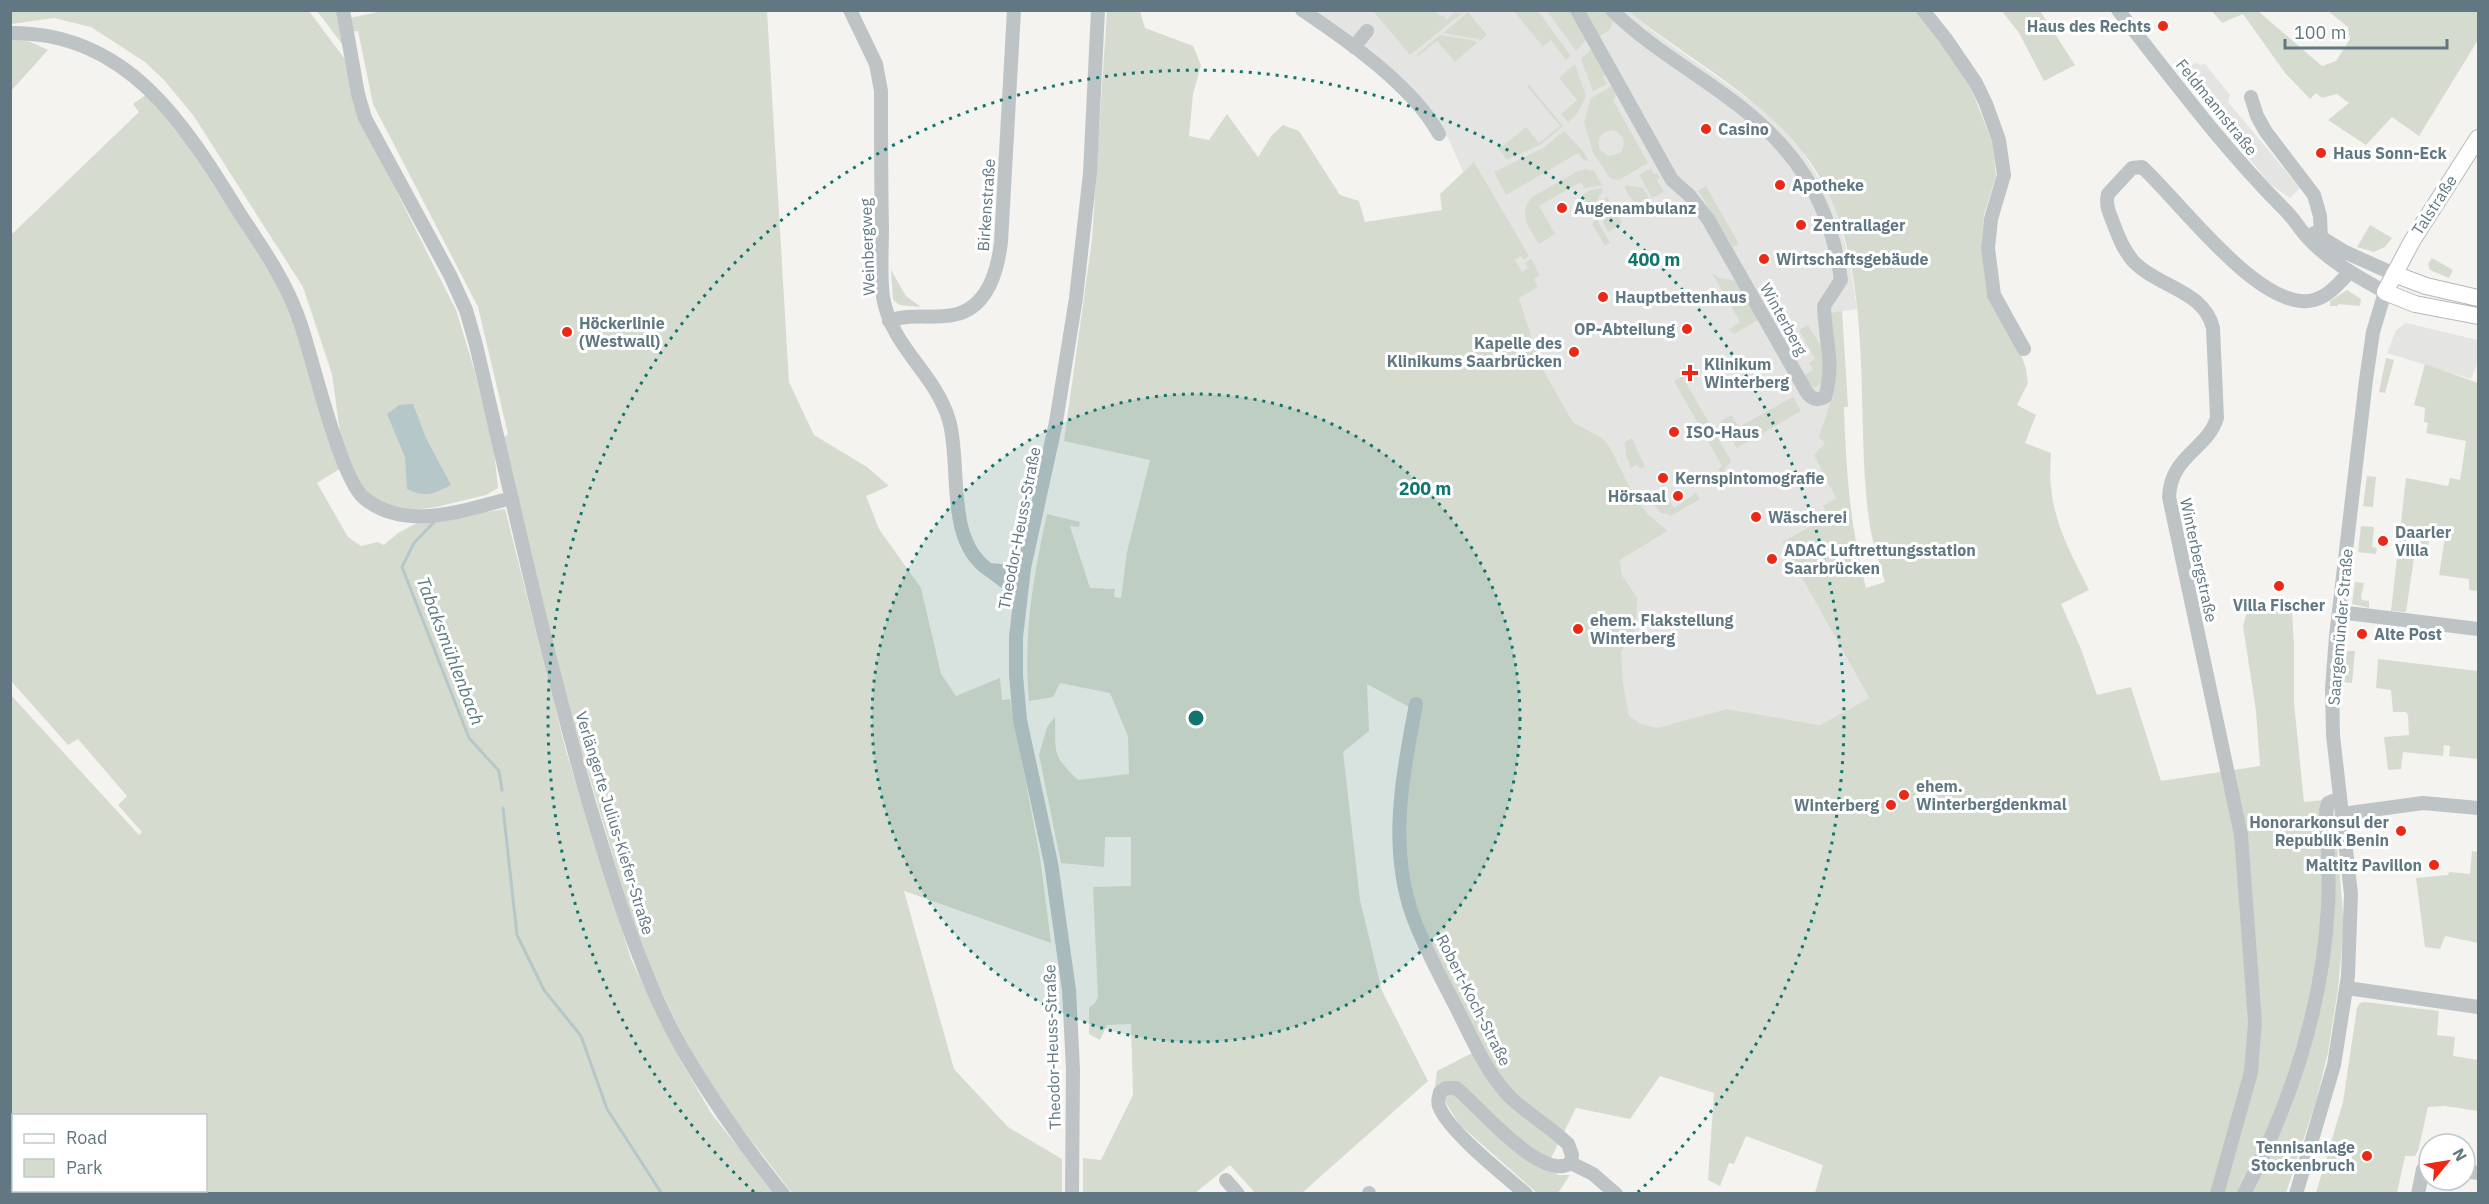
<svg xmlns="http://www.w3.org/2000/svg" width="2489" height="1204" font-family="'IBM Plex Sans',sans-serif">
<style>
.built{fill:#e4e5e3}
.green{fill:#d6dbd0;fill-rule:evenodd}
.water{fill:#b6c7c9}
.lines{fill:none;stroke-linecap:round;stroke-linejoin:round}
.stream{stroke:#b6c7c9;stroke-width:3}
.major-casing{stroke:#b4b9bc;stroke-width:18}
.minor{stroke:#bec4c6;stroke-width:14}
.major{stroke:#fff;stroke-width:16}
.ring{fill:none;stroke:#0f766e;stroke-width:3;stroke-dasharray:3 6}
.poi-dot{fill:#ec2817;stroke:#fff;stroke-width:2}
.labels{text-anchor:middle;stroke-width:6;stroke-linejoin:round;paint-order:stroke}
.poi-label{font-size:16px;font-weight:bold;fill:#617882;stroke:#fff;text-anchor:start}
.street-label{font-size:16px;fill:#617882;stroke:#fff}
.water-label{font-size:18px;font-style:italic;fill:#5c7c80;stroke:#fff}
.centre{fill:#0f766e;stroke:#fff;stroke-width:3}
.ring-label{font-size:18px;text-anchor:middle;font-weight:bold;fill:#0f766e;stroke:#fff;stroke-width:6;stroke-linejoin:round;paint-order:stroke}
</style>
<rect width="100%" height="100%" fill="#f4f3ef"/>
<path class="built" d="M1317,11H1628L1659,36L1755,104L1777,123L1801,150L1827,191L1836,212L1849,258L1857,309L1831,313L1836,342V380L1833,399L1818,437L1825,443L1836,498L1828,515L1782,542L1869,698L1820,725L1727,709L1621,741L1609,684L1637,597L1622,575L1620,560L1668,531L1649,515L1635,498L1610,447L1602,438L1573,422L1541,366L1519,298L1449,140L1433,114L1402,78L1372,51Z
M2196,62L2199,65L2205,64L2230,95L2228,102L2300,188L2290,198L2270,184L2181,74Z
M2406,323L2478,340V361L2471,379L2387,353L2396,330Z"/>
<path class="green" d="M11,10L309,11L347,62L360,119L456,310L474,369L494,450L498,488L486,495L436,507L407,511L381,503L363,491L342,447L332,374L303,287L193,115L164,80L145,62L91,27L54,18L11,24Z
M388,10L767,11L789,382L814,435L867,467L889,486L866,496L879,529L921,588L941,674L956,696L1000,678L1002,700L1010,699L1040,857L1051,943L904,891L954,1069L1008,1127L1062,1159V1193H792L724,1105L686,1043L644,954L619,876L560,677L501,440L508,434L478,307L373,104L358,31L351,32L349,18Z
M1107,10L1140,11L1145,28L1193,46L1201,65L1193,94L1189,136L1209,140L1227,114L1258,157L1272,135L1283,125L1299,131L1340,195L1359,201L1365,222L1442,210L1440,194L1474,162L1529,256L1523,260L1521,256L1515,260L1522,272L1528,268L1525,263L1531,259L1540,275L1534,279L1538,287L1519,298L1541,366L1573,422L1602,438L1610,447L1635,498L1649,515L1668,531L1620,560L1622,575L1637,597L1636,628L1621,652L1623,683L1629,716L1641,724L1657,728L1727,709L1820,725L1869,698L1782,542L1828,516L1823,506L1836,498L1814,455L1825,443L1818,437C1837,391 1840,362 1830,313L1842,311L1848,407H1844C1846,470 1850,527 1866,588L1885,582C1879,562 1872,542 1869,520C1853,404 1881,248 1801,150C1754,92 1685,57 1628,11H1925L1941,43L1970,86L1993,144L1996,176L1984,215L1981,247L1987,296L2020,351L2026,369L2028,383L2017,405L2036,415L2025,443L2051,453C2046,509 2065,542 2089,590L2061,604L2081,649L2097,695L2131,687L2161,781L2260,766L2256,711L2243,626L2249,605L2260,603V610L2292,612L2294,645V703L2304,802L2333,799L2344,924L2338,989L2328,1052L2317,1098L2286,1193H1815L1823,1165L1746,1136L1734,1164L1729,1163L1720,1186L1708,1180L1714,1093L1660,1076L1630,1119L1576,1108L1546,1168L1559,1175H1570L1558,1193H1537L1460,1125L1435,1086L1437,1071L1482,1048L1418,915L1409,887L1403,807L1420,713L1367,684L1369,731L1343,752L1360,900L1382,991L1428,1081L1302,1193H1255L1230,1165L1195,1193H1083V1158L1101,1160L1133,1095L1131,1024L1107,1025L1100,1040L1089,1034V1008L1095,1003L1098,997L1093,887L1131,886V837H1105L1104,867L1061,863L1039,755L1047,727L1055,717C1056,753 1051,754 1078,780L1129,774L1128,736L1110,693L1060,683L1053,697L1029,701C1023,635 1033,578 1047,514L1080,522L1079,527L1070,526L1090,588L1115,589L1114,597L1121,598L1127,552L1150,460L1064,441L1092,240Z
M317,11H337L345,48Z
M1373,11H1435L1440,16L1443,15L1447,19L1455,12L1458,14L1465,11L1410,55Z
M1514,11H1538L1571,56L1566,60L1551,40L1543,47Z
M1547,11H1570L1588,38L1576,51Z
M1582,11H1604L1613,20L1610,30L1600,36Z
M2002,11H2040L2075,65L2044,81L2019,33Z
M2212,11H2258L2322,66L2336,61L2350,39L2348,27L2328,11H2478V40L2419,136L2392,117L2366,145L2328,120L2349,103L2337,94L2322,98L2316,93L2310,99L2285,73L2243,14L2222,23Z
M1468,12L1487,35L1480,41L1478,39L1443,33Z
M1440,35L1476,41L1477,43L1455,62L1437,41L1418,56L1416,55Z
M11,38L26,40L48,50L11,91Z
M1592,49L1606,75L1603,77L1607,84L1593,91L1581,59Z
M1575,64L1586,96L1577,114L1568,122L1561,114L1577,100L1559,78Z
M1529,85L1563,126L1540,145L1507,160L1499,149L1526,127L1539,143L1560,126L1527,86Z
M1612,86L1617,95L1613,100L1648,163L1619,180L1610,178L1593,153L1584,122L1591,98ZM1613,130C1624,135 1627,143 1620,153L1609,156L1600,150C1596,139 1601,131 1613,130Z
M147,94L166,111L287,300L341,468L317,483L348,537L361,546L378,542L384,545L398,533L419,522L505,509L566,751L631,959L674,1049L711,1113L774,1193H11L10,694L139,835L142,832L118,805L127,796L78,739L68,745L11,681L10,236L139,112L133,104ZM14,1116H206V1190H14Z
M1564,131L1583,151L1589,161L1583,160L1578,153L1506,195L1494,172L1543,148Z
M1651,168L1654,174L1657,173L1660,178L1657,180L1664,192L1652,198L1639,175Z
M1586,169L1594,171L1602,185L1585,188L1581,182L1539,206L1555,234L1539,244C1529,227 1517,214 1532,197L1578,171Z
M1625,185L1643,188L1650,200L1636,206L1625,189Z
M1706,186L1739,244L1733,247L1698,191Z
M1602,188L1603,190L1589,214L1581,210L1588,206L1582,195L1591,190Z
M1608,197L1609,200L1598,222L1610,243L1605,246L1592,224L1605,198Z
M1612,204L1622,223L1608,232L1603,222Z
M2370,225L2392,238L2385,247L2374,252L2357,247Z
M2432,258L2453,270L2449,278L2430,270L2428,264Z
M891,270L906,296L921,307L900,305L893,300Z
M1712,273L1720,278L1736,281L1760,319L1734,334L1729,329L1740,322Z
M2347,290L2361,299L2360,306L2338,304V306H2330V301Z
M1808,325L1819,343L1825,340L1822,382L1815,388L1809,384L1804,376L1813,370L1809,363L1815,359L1799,330Z
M2386,358L2394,360L2385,393L2379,392Z
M2425,364L2478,383V591L2469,590V579L2439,575L2445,537L2430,534L2428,546L2416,545L2406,612L2391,611L2406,478L2448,486L2450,478L2460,480L2466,441L2426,433L2428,423L2424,422L2425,408L2414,405Z
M1682,376L1731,461L1724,470L1730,480L1719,487L1716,481L1722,477L1718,469L1722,466L1674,381Z
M1793,397L1801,411L1737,448L1721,421L1731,415L1739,427Z
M1632,438L1645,467L1640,469L1637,464L1631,468L1626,455L1625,442Z
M2367,476L2376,477L2373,507L2363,506Z
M1696,493L1700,499L1671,516L1666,513L1662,514L1654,505L1667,497L1674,508Z
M2361,526L2374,527L2372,547L2377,548L2376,554L2358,552Z
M2355,582L2364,583L2361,597L2362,600L2369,601V608L2352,604Z
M2346,651H2355L2352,683L2343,682Z
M2378,659L2478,671V759L2449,756L2450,746L2444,745L2443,756L2403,752L2401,769L2388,770L2384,737L2409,735L2408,715L2406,712H2393L2391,690L2376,688Z
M2472,851L2478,852V943L2445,936L2440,949L2425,947L2416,878L2448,875L2449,872L2470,874Z
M2365,1002L2439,1011L2437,1035L2455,1037L2453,1056L2478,1060V1111L2445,1106L2428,1107L2418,1151L2415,1156H2405L2397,1193H2316L2343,1102L2357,1008L2360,1003Z"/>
<path class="water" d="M413,404L426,438L451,485C433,494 426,498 407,489L405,457L387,414L399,405Z"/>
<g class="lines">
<path class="stream" d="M434,522L414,543L402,567L469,738L499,771L502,790
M503,808L517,935L544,990L581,1036L607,1109L662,1194"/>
<g class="major-casing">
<path id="major" d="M2478,138L2412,241L2385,292L2415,304L2478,316
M2394,274L2426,286L2478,298"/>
</g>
<path class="minor" d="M343,10L358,94L365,118L450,275L466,310L476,345C512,498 545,652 589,803C614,886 639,971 681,1047C711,1099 745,1147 783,1194
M850,10L876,64L881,91C881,137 881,183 882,228C882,251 880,274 883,297C892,349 934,371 949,420C962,465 944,540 989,570L1011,572L1024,568
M1302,10C1347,40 1413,86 1439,134
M1577,10L1672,180L1689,195L1708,219L1806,391C1811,399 1817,401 1825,397C1835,364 1825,339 1824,306L1841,280C1830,198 1793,144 1726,96C1688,68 1646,44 1612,10
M1923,10L1946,39L1976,83L1986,104L1999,140L2004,175L1991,219L1988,248L1994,295L2024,349
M2118,10C2172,79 2224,149 2286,211C2294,219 2299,228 2306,236C2327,260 2358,277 2385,292L2373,332L2366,380L2336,636L2332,688L2333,735L2351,894L2348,976L2334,1065L2296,1194
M10,33C129,32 185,125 240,214C263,249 288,284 301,325C313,360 340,478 364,498C406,533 466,509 512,498
M1354,47L1367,31
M2251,97L2257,116L2266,132L2314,195L2320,216L2321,238
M2314,233L2345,252L2394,274
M889,321C908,314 925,318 945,316C985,314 997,276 1001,242L1014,10
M989,570L1020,593
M2339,612L2478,629
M1416,704C1403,775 1388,844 1412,914C1423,945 1440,976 1455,1005C1471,1036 1486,1073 1511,1098C1529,1115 1551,1127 1568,1144L1572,1155L1571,1163
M2342,814L2423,803L2478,808
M2347,988L2478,1007
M1571,1163L1593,1174L1616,1194
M2465,1171L2478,1173
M1226,1180L1238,1194
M1369,1193V1194
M1072,1194L1073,1069L1069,990L1051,863L1020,720L1016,675V637L1024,568L1056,422L1076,298L1090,173L1098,10
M1526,1194C1504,1175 1448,1131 1439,1106C1437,1102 1439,1097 1440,1092L1446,1088H1456C1478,1105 1541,1183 1571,1163
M2217,1194L2251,1072L2255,1022L2241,835L2169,497C2171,455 2207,450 2217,418L2213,328C2204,290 2158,287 2134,262C2124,251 2119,238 2114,225C2110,214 2105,206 2108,194L2132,168L2142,167C2177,198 2261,314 2314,300C2329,296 2339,283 2350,272
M2244,1194C2290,1105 2323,1007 2328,906C2330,874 2327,842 2326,810L2328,803L2340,798
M2418,1194L2423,1169L2429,1165"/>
<use href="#major" class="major"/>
</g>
<circle cx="1196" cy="718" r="324" fill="#0f766e" fill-opacity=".12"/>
<g class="ring">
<circle cx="1196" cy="718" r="324"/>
<path d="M754 1192A648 648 0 1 1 1638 1192"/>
</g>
<g class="poi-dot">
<circle cx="2163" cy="26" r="6"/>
<circle cx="1706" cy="129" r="6"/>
<circle cx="2321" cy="153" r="6"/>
<circle cx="1780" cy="185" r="6"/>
<circle cx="1562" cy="208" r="6"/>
<circle cx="1801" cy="225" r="6"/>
<circle cx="1764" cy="259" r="6"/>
<circle cx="1603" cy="297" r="6"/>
<circle cx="1687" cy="329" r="6"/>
<circle cx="567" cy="332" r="6"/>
<circle cx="1574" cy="352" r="6"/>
<path d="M1687 364h6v6h6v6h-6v6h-6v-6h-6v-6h6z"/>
<circle cx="1674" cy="432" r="6"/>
<circle cx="1663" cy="478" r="6"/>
<circle cx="1678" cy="496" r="6"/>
<circle cx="1756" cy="517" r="6"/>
<circle cx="2383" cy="541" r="6"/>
<circle cx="1772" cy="559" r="6"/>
<circle cx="2279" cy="586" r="6"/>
<circle cx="1578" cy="629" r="6"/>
<circle cx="2362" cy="634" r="6"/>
<circle cx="1904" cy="795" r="6"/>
<circle cx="1891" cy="805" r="6"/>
<circle cx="2401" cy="831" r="6"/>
<circle cx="2434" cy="865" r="6"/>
<circle cx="2367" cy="1156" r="6"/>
</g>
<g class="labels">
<g class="poi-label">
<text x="2151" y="32" text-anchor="end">Haus des Rechts</text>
<text x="1718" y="135">Casino</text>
<text x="2333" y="159">Haus Sonn-Eck</text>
<text x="1792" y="191">Apotheke</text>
<text x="1574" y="214">Augenambulanz</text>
<text x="1813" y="231">Zentrallager</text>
<text x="1776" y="265">Wirtschaftsgebäude</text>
<text x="1615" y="303">Hauptbettenhaus</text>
<text x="579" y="329">Höckerlinie<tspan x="579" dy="18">(Westwall)</tspan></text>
<text x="1675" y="335" text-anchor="end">OP-Abteilung</text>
<text x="1562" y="349" text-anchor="end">Kapelle des<tspan x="1562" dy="18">Klinikums Saarbrücken</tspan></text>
<text x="1704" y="370">Klinikum<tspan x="1704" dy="18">Winterberg</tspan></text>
<text x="1686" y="438">ISO-Haus</text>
<text x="1675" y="484">Kernspintomografie</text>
<text x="1666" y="502" text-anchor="end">Hörsaal</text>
<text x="1768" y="523">Wäscherei</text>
<text x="2395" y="538">Daarler<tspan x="2395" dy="18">Villa</tspan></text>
<text x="1784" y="556">ADAC Luftrettungsstation<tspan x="1784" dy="18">Saarbrücken</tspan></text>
<text x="2279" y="611" text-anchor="middle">Villa Fischer</text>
<text x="1590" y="626">ehem. Flakstellung<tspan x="1590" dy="18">Winterberg</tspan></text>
<text x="2374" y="640">Alte Post</text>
<text x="1916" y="792">ehem.<tspan x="1916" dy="18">Winterbergdenkmal</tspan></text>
<text x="1879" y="811" text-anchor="end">Winterberg</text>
<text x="2389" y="828" text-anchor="end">Honorarkonsul der<tspan x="2389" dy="18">Republik Benin</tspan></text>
<text x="2422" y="871" text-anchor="end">Maltitz Pavillon</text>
<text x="2355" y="1153" text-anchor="end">Tennisanlage<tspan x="2355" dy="18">Stockenbruch</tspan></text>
</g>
<g class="street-label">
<text transform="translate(2217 107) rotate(51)" y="6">Feldmannstraße</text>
<text transform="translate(986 205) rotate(-86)" y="6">Birkenstraße</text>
<text transform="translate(2434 205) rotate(-57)" y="6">Talstraße</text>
<text transform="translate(867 247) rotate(-92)" y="6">Weinbergweg</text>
<text transform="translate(1784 319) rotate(61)" y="6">Winterberg</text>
<text transform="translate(1019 528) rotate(-79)" y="6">Theodor-Heuss-Straße</text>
<text transform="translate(2199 560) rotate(78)" y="6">Winterbergstraße</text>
<text transform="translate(2340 627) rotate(-85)" y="6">Saargemünder Straße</text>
<text transform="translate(615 823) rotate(73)" y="6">Verlängerte Julius-Kiefer-Straße</text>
<text transform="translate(1474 1000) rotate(63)" y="6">Robert-Koch-Straße</text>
<text transform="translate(1052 1047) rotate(-92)" y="6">Theodor-Heuss-Straße</text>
</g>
<g class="water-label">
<text transform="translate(450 651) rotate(69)" y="6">Tabaksmühlenbach</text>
</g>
</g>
<circle cx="1196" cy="718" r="9" class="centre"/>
<g class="ring-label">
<text x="1654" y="266">400 m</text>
<text x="1425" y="495">200 m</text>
</g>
<rect width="2489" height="1204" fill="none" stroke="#617882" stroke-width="24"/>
<rect x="12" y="1114" width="195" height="78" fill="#ffffff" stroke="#c0c9cd" stroke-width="1.5"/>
<rect x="24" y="1134" width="30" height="9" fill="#ffffff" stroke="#c0c9cd" stroke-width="1.5"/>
<text x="66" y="1144" font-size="18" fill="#617882">Road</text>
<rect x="24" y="1159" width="30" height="18" fill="#d6dbd0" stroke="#c0c9cd" stroke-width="1.5"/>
<text x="66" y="1174" font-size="18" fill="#617882">Park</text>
<g transform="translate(2447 1162) rotate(60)"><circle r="28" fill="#ffffff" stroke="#c0c9cd" stroke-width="1.5"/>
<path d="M0-4.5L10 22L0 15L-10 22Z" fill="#ec2817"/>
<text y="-9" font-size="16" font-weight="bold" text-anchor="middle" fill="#617882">N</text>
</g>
<path d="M2285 39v9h162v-9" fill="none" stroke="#617882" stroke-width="3"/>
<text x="2294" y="39" font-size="18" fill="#617882" stroke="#ffffff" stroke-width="4.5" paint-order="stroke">100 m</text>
</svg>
